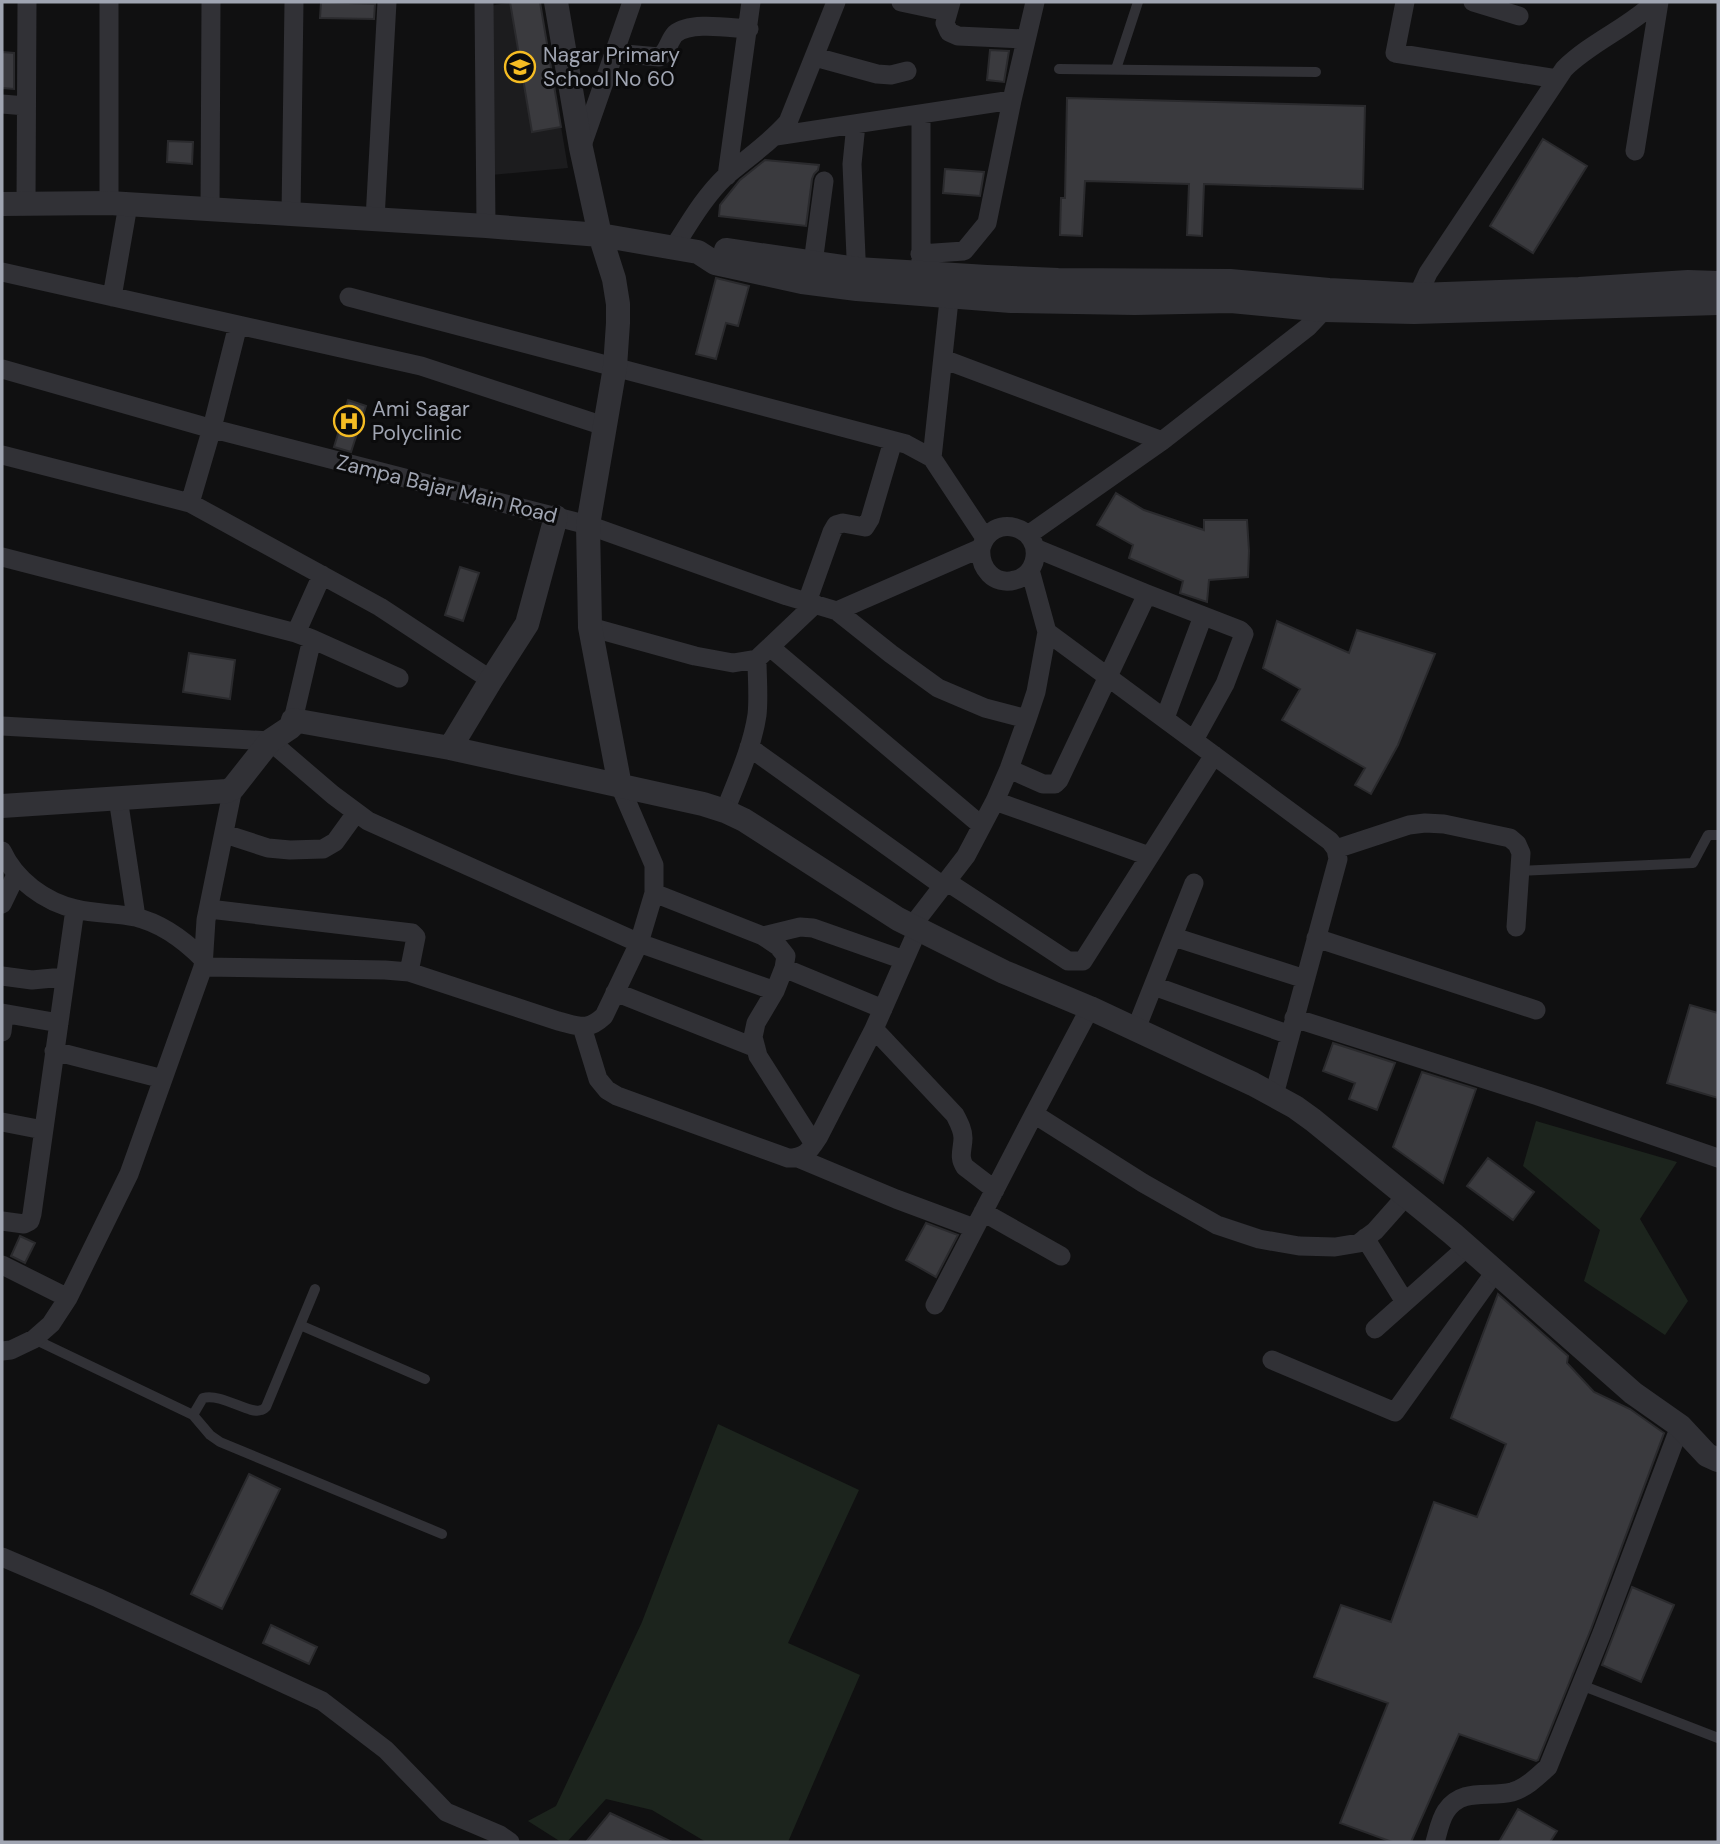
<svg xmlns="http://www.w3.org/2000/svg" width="1720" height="1844" font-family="'DM Sans',sans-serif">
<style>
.built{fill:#1c1c1e}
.green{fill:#1c241d}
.building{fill:#3a3a3e;stroke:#2a2a2d;stroke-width:2}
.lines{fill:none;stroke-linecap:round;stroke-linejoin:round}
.service{stroke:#313136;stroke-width:10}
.minor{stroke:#313136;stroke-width:19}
.tertiary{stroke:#313136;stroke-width:24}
.labels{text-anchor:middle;stroke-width:6;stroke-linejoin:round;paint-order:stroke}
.poi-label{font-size:21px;fill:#a0a5b2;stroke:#0b0b0c;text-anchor:start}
.street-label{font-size:21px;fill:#a0a5b2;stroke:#0b0b0c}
</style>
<rect width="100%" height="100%" fill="#101011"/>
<path class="built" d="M513,2H540L568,168L491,175L489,6Z"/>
<path class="green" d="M1536,1121L1677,1162L1640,1219L1688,1301L1665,1335L1584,1281L1600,1230L1523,1166Z
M718,1424L859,1490L788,1643L860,1675L788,1842H706L652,1810L606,1799L567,1842H561L528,1821L556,1806L642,1622Z"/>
<path class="building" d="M321,2L375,4L374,19L320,18Z
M510,2H540L561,127L532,132Z
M990,50L1009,51L1004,82L987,80Z
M2,52L14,53V89L2,88Z
M1067,98L1365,106L1363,189L1204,184L1202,236L1187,235L1189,184L1085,181L1082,236L1060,235L1061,198H1065Z
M1543,139L1587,166L1533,253L1490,226Z
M168,141L193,142L192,164L167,162Z
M765,160L819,165L818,170L814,174L812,179L806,226L719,216L720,205L740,180Z
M945,169L984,172L980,196L943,193Z
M716,278L749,286L738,326L726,323L716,359L696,354Z
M348,400L366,406L351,452L334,447Z
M1116,493L1144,510L1204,530V520H1247L1249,551L1248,577L1209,580L1207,602L1180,593L1183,581L1129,558L1133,545L1097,525Z
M460,567L479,573L463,621L445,615Z
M1277,621L1349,653L1357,630L1435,654L1398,745L1371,794L1355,785L1365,768L1282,720L1300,689L1263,668Z
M189,653L235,660L230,699L183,692Z
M1690,1005L1718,1013V1098L1667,1083Z
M1333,1043L1395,1063L1377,1110L1349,1099L1355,1083L1323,1071Z
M1422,1072L1476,1089L1443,1183L1393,1147Z
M1488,1158L1534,1192L1513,1220L1467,1186Z
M926,1223L958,1235L936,1277L906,1260Z
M20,1236L35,1243L25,1263L11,1256Z
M1498,1294L1568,1356L1567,1363L1594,1392L1630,1409L1664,1433L1591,1629L1538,1760L1536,1761L1459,1734L1411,1842H1392L1340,1823L1388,1703L1314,1677L1341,1605L1391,1622L1434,1502L1477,1517L1506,1444L1451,1418Z
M249,1474L280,1489L222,1609L191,1594Z
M1632,1587L1674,1605L1641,1682L1602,1665Z
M271,1625L317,1647L309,1664L263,1643Z
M1518,1809L1557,1831L1550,1842H1499Z
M610,1813L672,1842H586Z"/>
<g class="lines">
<path class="service" d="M1059,69L1316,72
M1116,69L1138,2
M1520,871L1693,863L1708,835H1718
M300,1325L425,1379
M34,1339L193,1415L210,1435L220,1442L442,1534
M193,1415L203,1398C222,1393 250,1415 261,1410C263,1410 265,1408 266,1407L315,1289
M1581,1685L1718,1738"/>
<path class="minor" d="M484,2L486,226
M901,2L948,12
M951,2L945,23L949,32L958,36L1025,39
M1405,2L1395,53L1557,79
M1473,2L1519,16
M614,53L659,57C668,52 668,42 675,34C690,21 730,28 749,29
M815,57L877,74L891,75L907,71
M2,104L26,106
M921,115V267
M856,124L852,164L857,280
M776,136L1012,100
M581,148L632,2
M1635,151L1659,2
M727,176L751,2
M109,203V2
M26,204L27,2
M210,209L211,2
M291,214L294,2
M375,219L387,2
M674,247C690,222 704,197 726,176C747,158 770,143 788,122L836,2
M920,254L964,251L987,223L1012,100L1035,2
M813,263L824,181
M2,272L421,366L604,426
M112,297L128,205
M349,297L906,444L932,458L985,538
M1415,307L1418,295L1428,273L1564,69C1591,42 1628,28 1655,2
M943,359L1162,441
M2,369L202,426L588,525L787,596L837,611L981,548C991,511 1044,526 1034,562C1031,571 1024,578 1015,580C994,586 979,568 981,548
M2,455L190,503L380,607L491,680
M932,458L951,282
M190,503L212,428L238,325
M1028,535L1162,441L1308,327L1324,310L1326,299
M1035,548L1147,594L1240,630L1244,634L1225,684L1194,740
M2,557L296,633
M807,602L832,532L836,525L843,523L865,527L870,519L893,441
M837,611L891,654L938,688L985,708L1027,719
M590,627L695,656L733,663L757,659L815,604
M1047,632L1330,841L1336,849L1338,859L1274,1095
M312,639L399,678
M770,647L982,826
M1165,718L1203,616
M293,720L312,639L296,633L322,575
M2,726L270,741L333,795L368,821L639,943L775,991
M749,747L943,886
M1009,769L1043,784H1055L1059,780L1147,594
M118,798L136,917
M995,801L1149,856
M725,811C737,780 752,748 757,715C759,697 757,677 757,659
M225,834L268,848L290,850L323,849L335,842L356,813
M1336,849L1409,825L1425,823L1444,824L1510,838L1517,844L1521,853L1516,927
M2,851C15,880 45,902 76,909C95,914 116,913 135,917C161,923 185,941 203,959
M946,881L1068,961H1083L1214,755
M654,893L763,936L778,946L786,956L784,968L775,991L756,1023L753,1037L758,1056L814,1144
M2,904L16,875
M209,909L412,933L416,937L409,972
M912,926L966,856L995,801L1009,769L1027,719L1036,692L1047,632L1030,570
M763,936L800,927L813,928L904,960
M1174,937L1305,979
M1316,938L1536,1010
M203,967L385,970L409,972L558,1021C579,1026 587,1032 604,1016L639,943L654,893V865L620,786
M784,968L883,1009
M2,976L32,980L64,977
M1154,986L1290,1035
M615,992L756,1048
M2,1013L59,1023
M1294,1018L1538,1096L1718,1158
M582,1027L598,1079L607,1090L617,1096L788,1158C806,1158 810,1150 819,1136L874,1029L918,929
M874,1029L955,1115C959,1123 963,1130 963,1138C963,1149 958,1157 965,1167L995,1190
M1136,1029L1194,883
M2,1032L4,1014
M54,1051L163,1079
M1034,1114L1143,1183L1217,1225L1259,1239L1299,1246L1335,1247L1359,1243L1375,1231L1406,1196
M2,1122L43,1130
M798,1158L896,1199L974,1228
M983,1212L1061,1256
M2,1221L24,1224L30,1221L32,1214L75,909
M1365,1238L1405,1302
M2,1265L68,1298
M935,1305L1034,1114L1090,1008
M1375,1329L1467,1247
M2,1351L11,1350L34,1339L51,1324L68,1298L129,1174L203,967L206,920L233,788
M1272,1360L1395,1412L1495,1272
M2,1557L98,1598L322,1701L386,1750L446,1812L500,1835L510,1842
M1435,1842C1438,1832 1440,1820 1446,1811C1462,1787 1489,1798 1512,1792C1526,1788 1537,1777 1548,1767L1602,1633L1680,1426"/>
<path class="tertiary" d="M556,2L581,148L600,235L614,279L618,304V323L615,367L588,525L590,627L620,786
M2,204L109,203L486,226L600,235L698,252L715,263L802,282L857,289L1011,301L1135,303L1231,301L1324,310L1414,312L1718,303
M726,250L857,269L987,277L1058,280L1230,281L1329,290L1418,295L1579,289L1688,282L1718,283
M450,748L491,680L527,624L556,517
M2,806L227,791L233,788L270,741L291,727L293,720L450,748L703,804L725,811L744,820L898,919L1004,972L1090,1008L1253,1084L1295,1107L1313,1120L1453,1234L1633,1393L1680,1426L1707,1455L1718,1460"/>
</g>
<defs>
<g id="school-ring" transform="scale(1.575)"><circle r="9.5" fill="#0b0b0c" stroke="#f5bc23" stroke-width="1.5"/><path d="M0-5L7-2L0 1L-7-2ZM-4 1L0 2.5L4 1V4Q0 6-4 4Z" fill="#f5bc23"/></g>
<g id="hospital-ring" transform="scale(1.575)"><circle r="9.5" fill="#0b0b0c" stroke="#f5bc23" stroke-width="1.5"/><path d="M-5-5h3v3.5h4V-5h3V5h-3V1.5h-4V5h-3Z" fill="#f5bc23"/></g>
</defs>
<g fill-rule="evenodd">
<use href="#school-ring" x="520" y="67"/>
<use href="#hospital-ring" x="349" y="421"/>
</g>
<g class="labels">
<g class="poi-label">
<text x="543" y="62">Nagar Primary<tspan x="543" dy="24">School No 60</tspan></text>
<text x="372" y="416">Ami Sagar<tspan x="372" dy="24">Polyclinic</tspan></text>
</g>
<g class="street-label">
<text transform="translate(447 489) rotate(14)" y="7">Zampa Bajar Main Road</text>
</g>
</g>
<rect width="1720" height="1844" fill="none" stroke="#a0a5b2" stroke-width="7"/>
</svg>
